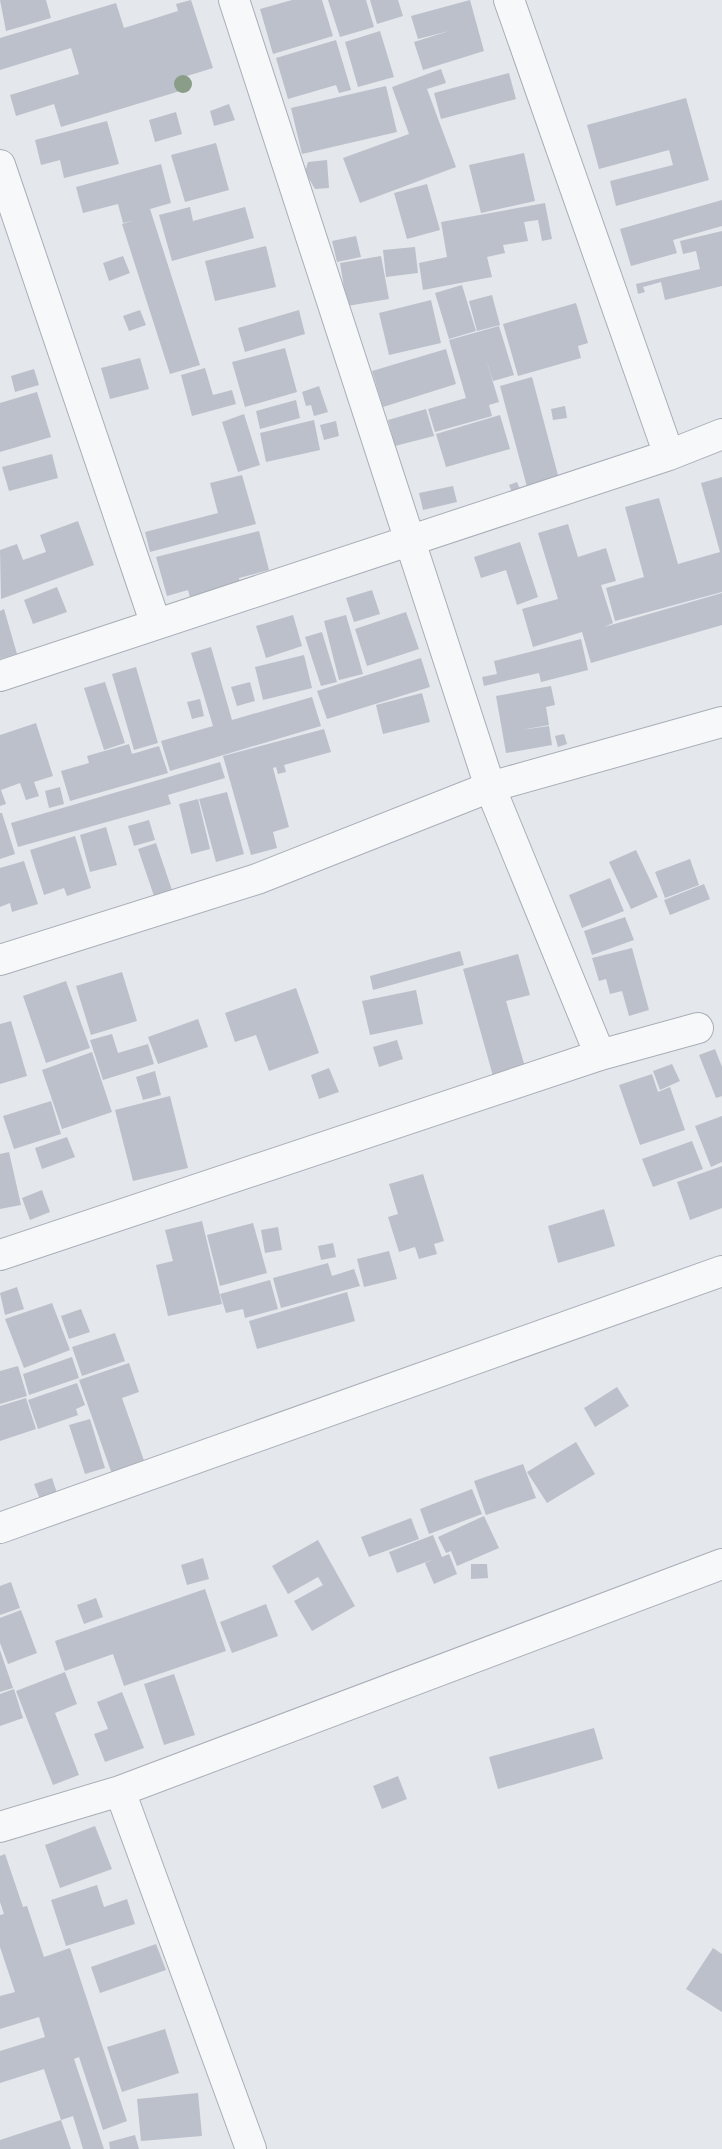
<svg xmlns="http://www.w3.org/2000/svg" width="722" height="2149" font-family="'Source Sans 3',sans-serif">
<style>
.building{fill:#bbc0ca}
.lines{fill:none;stroke-linecap:round;stroke-linejoin:round}
.street-casing{stroke:#a9aeb7;stroke-width:32}
.street{stroke:#f7f8fa;stroke-width:30}
.tree{fill:#899d89}
</style>
<rect width="100%" height="100%" fill="#e4e7ec"/>
<path class="building" d="M0,0H46L51,18L6,31Z
M191,0L213,68L187,76L190,88L61,127L54,104L16,116L10,95L79,74L71,48L0,70V38L116,3L124,28L178,11L176,4Z
M292,0H322L333,36L273,54L260,9Z
M328,0H366L374,27L340,37Z
M370,0H398L403,16L377,24Z
M470,0L484,51L423,70L414,42L449,31L418,39L411,16Z
M380,31L394,77L358,87L345,42Z
M336,40L351,90L339,93L336,85L288,99L276,58Z
M441,69L446,83L427,89L456,167L360,203L343,158L409,134L392,87Z
M509,73L516,99L441,119L434,93Z
M386,86L397,132L302,154L291,108Z
M686,98L709,180L616,206L610,181L673,165L669,150L599,169L587,125Z
M229,104L235,120L214,126L210,111Z
M176,112L182,134L155,142L149,120Z
M107,121L119,164L64,178L60,160L41,165L35,140Z
M216,143L229,190L185,202L171,155Z
M524,153L535,201L481,213L469,165Z
M327,160L329,188L315,189L305,172L308,162Z
M161,164L171,203L150,209L200,365L170,374L122,224L132,221L123,223L118,204L83,213L76,187Z
M427,184L440,230L407,239L394,193Z
M722,200V226L673,240L677,253L631,266L620,229Z
M545,203L552,239L542,241L538,220L524,222L528,241L503,245L505,253L487,257L492,277L423,290L419,263L447,257L441,222Z
M190,207L193,221L245,207L254,238L172,261L159,215Z
M722,231V286L665,300L661,282L643,287L645,292L638,294L636,284L700,269L696,251L683,254L680,241Z
M356,236L361,257L337,262L332,241Z
M266,246L276,287L215,301L205,261Z
M415,247L418,273L386,277L383,250Z
M123,256L130,273L109,281L103,263Z
M381,256L389,299L347,306L340,263Z
M462,285L476,331L449,339L435,293Z
M492,295L500,325L477,331L469,301Z
M431,300L441,343L389,355L379,313Z
M576,303L588,343L578,346L581,358L518,376L503,324Z
M140,310L146,325L129,331L123,316Z
M299,310L305,334L245,352L238,328Z
M499,326L514,375L493,381L485,356L499,402L489,405L492,416L435,432L428,409L466,398L449,340Z
M285,348L297,392L245,407L232,362Z
M446,349L456,384L383,407L372,371Z
M140,358L149,389L110,399L101,368Z
M205,368L213,395L232,390L236,404L192,416L181,375Z
M34,369L39,385L15,392L11,376Z
M532,377L559,479L527,487L500,386Z
M319,386L328,412L314,416L311,405L306,406L302,392Z
M37,392L51,437L0,452V403Z
M296,400L300,418L260,429L256,411Z
M565,406L567,418L553,420L551,409Z
M426,409L434,436L395,446L388,420Z
M244,414L260,465L238,472L222,422Z
M500,415L510,449L446,467L436,434Z
M314,420L320,450L266,462L260,433Z
M336,421L339,436L324,440L320,425Z
M52,454L58,478L9,491L2,467Z
M242,475L256,524L150,552L145,532L218,513L210,483Z
M722,477V592L615,621L606,588L644,577L625,507L659,498L678,564L720,552L701,483Z
M517,482L520,489L512,492L509,485Z
M453,486L457,502L423,510L419,493Z
M78,521L94,565L1,599L0,550L17,544L23,560L46,552L40,535Z
M568,524L578,557L606,548L616,581L601,585L613,623L604,627L722,593V625L591,663L582,632L533,647L522,609L558,599L538,533Z
M259,531L269,570L239,578L242,591L192,605L188,590L167,596L156,557Z
M520,542L538,597L517,605L506,570L481,578L474,557Z
M57,587L67,612L33,624L24,600Z
M372,590L380,614L354,622L346,598Z
M4,609L17,654L0,659V611Z
M406,612L419,649L367,666L355,629Z
M293,615L302,646L266,658L256,626Z
M346,615L363,674L339,680L324,621Z
M322,632L337,682L321,686L305,637Z
M581,639L588,670L541,682L539,673L484,686L482,677L497,674L494,661Z
M211,647L232,720L312,697L321,726L170,771L161,741L213,726L191,653Z
M304,655L312,688L263,700L255,667Z
M421,658L430,687L327,719L317,691Z
M136,667L158,743L134,750L112,674Z
M105,682L125,743L104,750L84,688Z
M250,682L255,701L237,706L231,687Z
M551,686L555,705L546,707L549,725L521,730L549,726L552,745L506,753L496,696Z
M422,693L430,722L383,734L376,705Z
M200,699L204,716L192,719L187,702Z
M36,723L53,776L34,782L39,796L26,800L20,783L1,790L6,804L0,806V735Z
M324,729L331,752L284,765L286,772L278,774L276,767L273,768L289,827L273,832L277,848L251,855L223,756Z
M564,734L567,744L558,747L555,736Z
M129,744L132,754L159,746L168,773L70,801L61,771L89,763L87,756Z
M220,762L225,778L168,795L171,804L18,847L11,823Z
M60,787L64,804L49,808L45,791Z
M227,792L244,854L216,862L199,799Z
M198,799L210,849L191,854L179,804Z
M0,813H2L15,854L0,859Z
M149,820L155,840L134,846L128,826Z
M106,827L117,865L90,872L80,835Z
M75,836L91,888L67,896L64,888L44,895L30,850Z
M156,843L172,890L154,896L138,849Z
M636,850L658,897L631,909L609,862Z
M690,859L699,885L665,898L655,872Z
M24,861L38,904L12,912L10,903L0,907V868Z
M610,878L624,911L582,928L569,895Z
M704,884L710,899L670,915L664,900Z
M625,917L634,940L592,955L584,931Z
M632,948L649,1010L629,1016L622,991L610,994L606,979L599,981L592,958Z
M460,951L464,965L373,990L370,976Z
M518,954L530,995L506,1001L525,1067L493,1076L463,969Z
M122,972L137,1021L91,1035L76,986Z
M66,981L90,1048L46,1063L23,996Z
M296,988L319,1053L269,1071L256,1035L235,1042L225,1013Z
M416,990L423,1024L370,1035L362,1001Z
M198,1019L208,1047L158,1064L148,1037Z
M11,1021L27,1076L0,1084V1024Z
M112,1034L118,1053L148,1044L154,1064L103,1080L90,1040Z
M397,1040L403,1059L379,1067L373,1047Z
M715,1049L722,1067V1096L716,1098L699,1055Z
M92,1052L112,1112L62,1129L42,1070Z
M672,1064L680,1081L660,1090L653,1071Z
M329,1068L339,1092L319,1099L311,1075Z
M155,1071L161,1095L143,1100L136,1077Z
M652,1074L658,1092L670,1087L685,1130L640,1145L619,1085Z
M170,1096L188,1168L133,1181L115,1110Z
M51,1101L61,1134L14,1149L3,1116Z
M722,1116V1162L711,1167L695,1126Z
M67,1137L75,1157L42,1169L35,1148Z
M692,1141L703,1169L653,1187L642,1159Z
M9,1152L21,1205L0,1209V1154Z
M722,1166V1208L690,1220L677,1182Z
M423,1174L444,1241L434,1244L437,1254L419,1259L415,1247L399,1252L388,1217L398,1214L389,1184Z
M42,1190L50,1212L30,1220L22,1198Z
M604,1209L615,1246L558,1263L548,1226Z
M202,1221L222,1304L168,1316L156,1265L173,1261L165,1230Z
M253,1223L267,1273L220,1286L207,1235Z
M278,1227L282,1250L265,1253L261,1230Z
M333,1243L336,1257L321,1260L318,1246Z
M389,1251L397,1279L364,1287L357,1259Z
M328,1263L332,1276L354,1269L360,1286L281,1308L273,1278Z
M270,1280L278,1309L245,1318L243,1309L226,1313L220,1294Z
M17,1287L24,1309L5,1315L0,1293Z
M347,1292L355,1321L257,1349L249,1321Z
M52,1303L70,1350L24,1368L5,1319Z
M81,1309L90,1332L69,1339L61,1316Z
M115,1333L125,1361L82,1376L72,1347Z
M72,1357L79,1378L29,1395L23,1374Z
M129,1363L139,1392L122,1398L147,1469L114,1480L79,1380Z
M18,1366L27,1396L0,1404V1371Z
M77,1383L85,1405L76,1409L78,1415L38,1429L28,1400Z
M617,1387L629,1406L595,1427L584,1408Z
M26,1398L36,1429L0,1441V1406Z
M90,1419L105,1468L85,1474L69,1425Z
M576,1442L595,1474L547,1503L527,1472Z
M523,1464L536,1498L486,1515L474,1481Z
M52,1478L58,1496L41,1502L34,1484Z
M472,1489L482,1514L429,1534L420,1509Z
M484,1516L499,1548L457,1566L451,1551L446,1553L438,1537Z
M411,1518L419,1539L369,1557L361,1537Z
M433,1535L442,1557L449,1554L457,1574L434,1584L425,1563L434,1559L397,1573L389,1552Z
M318,1540L355,1606L312,1631L294,1601L323,1585L318,1577L288,1594L272,1566Z
M203,1558L209,1579L187,1585L181,1565Z
M471,1564H487L488,1578L471,1579Z
M11,1582L20,1608L0,1615V1586Z
M205,1589L226,1651L124,1686L113,1654L65,1671L55,1641Z
M96,1598L103,1617L84,1624L77,1605Z
M266,1604L278,1636L232,1653L220,1622Z
M21,1610L37,1653L8,1664L0,1643V1618Z
M0,1650L13,1688L0,1692Z
M65,1672L77,1704L55,1713L79,1775L53,1785L16,1691Z
M174,1674L195,1735L164,1745L144,1684Z
M14,1689L23,1718L0,1726V1694Z
M122,1692L144,1748L105,1762L94,1734L108,1729L97,1702Z
M594,1728L603,1759L498,1789L489,1757Z
M398,1776L407,1799L382,1809L373,1786Z
M95,1826L112,1869L60,1888L45,1845Z
M5,1854L23,1907L27,1906L44,1957L70,1948L127,2121L103,2130L79,2057L74,2059L104,2149H83L73,2116L61,2120L71,2149H0V2140L61,2120L44,2069L0,2083V2051L45,2037L39,2017L0,2029V1996L15,1992L0,1947V1915L4,1914L0,1902V1856Z
M97,1885L104,1907L127,1899L135,1924L66,1946L51,1900Z
M156,1944L166,1970L100,1993L91,1967Z
M713,1948L722,1954V2012L686,1989Z
M165,2029L179,2073L122,2092L107,2047Z
M198,2093L202,2136L141,2141L137,2099Z
M135,2135L139,2149H110L109,2142Z"/>
<g class="lines">
<g class="street-casing">
<path id="street" d="M234,0L490,787L600,1055
M509,0L669,455
M0,165L155,622
M0,676L669,455L722,434
M0,960L257,879L490,787L722,722
M0,1255L600,1055L698,1028
M0,1528L722,1271
M120,1791L251,2149
M0,1827L120,1791L722,1564"/>
</g>
<use href="#street" class="street"/>
</g>
<circle class="tree" cx="183" cy="84" r="9"/>
</svg>
